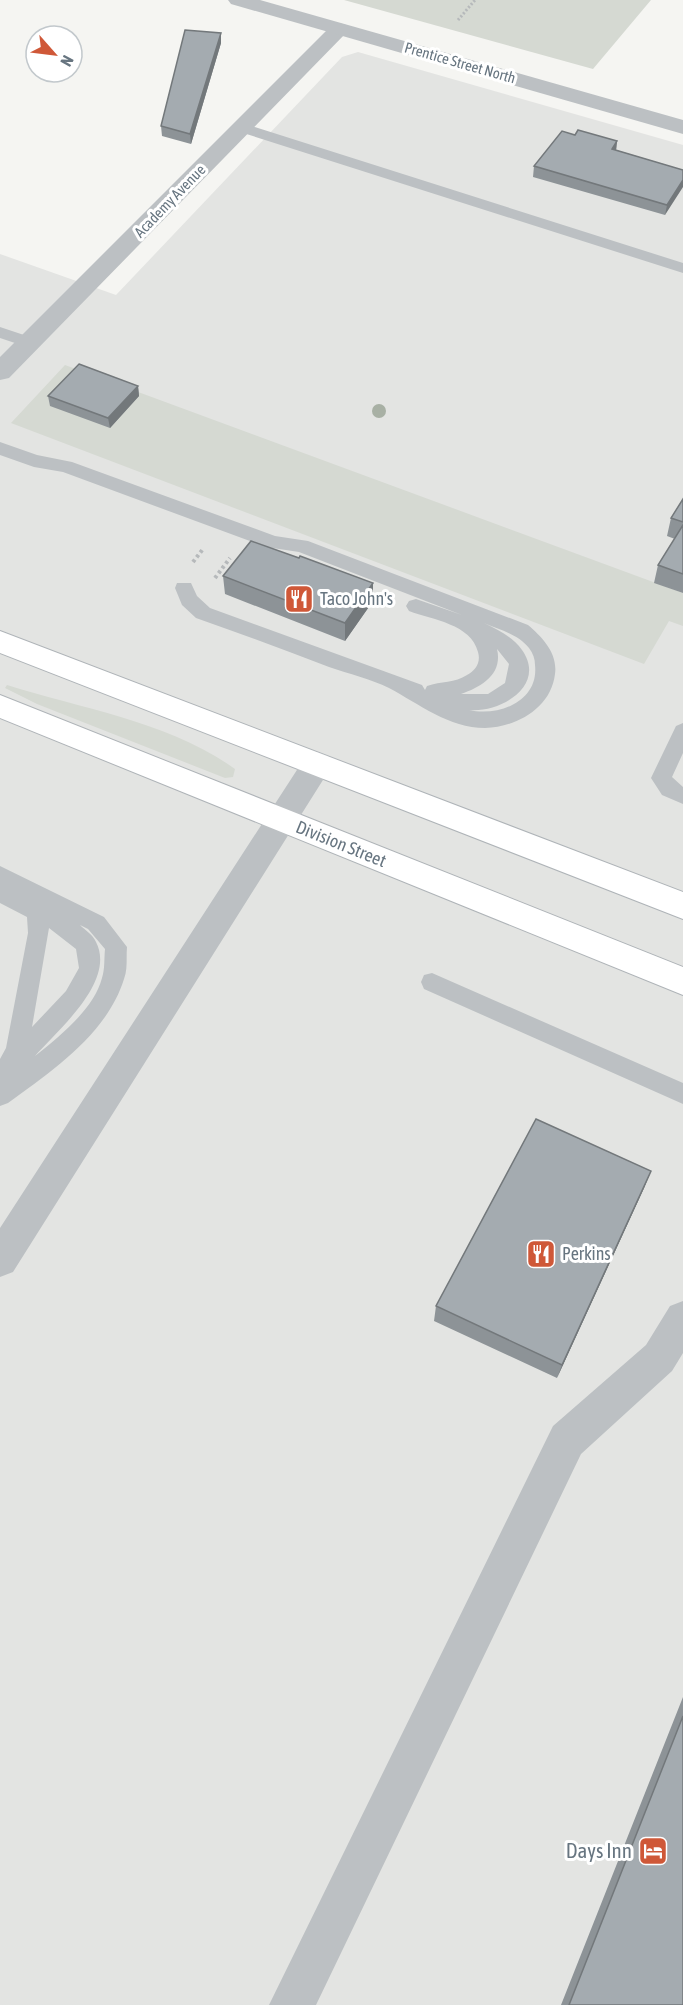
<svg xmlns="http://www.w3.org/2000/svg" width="683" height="2005" font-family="'Asap Condensed',sans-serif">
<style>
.built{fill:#e3e4e2}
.green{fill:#d5d9d2}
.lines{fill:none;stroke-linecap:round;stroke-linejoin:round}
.secondary-casing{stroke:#afb4b8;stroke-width:2}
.path-far1{stroke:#b6b9bb;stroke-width:3;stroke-dasharray:2 2;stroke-linecap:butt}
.path{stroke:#b6b9bb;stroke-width:4;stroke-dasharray:3 3;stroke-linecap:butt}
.service{fill:#bcc0c3;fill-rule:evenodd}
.minor{fill:#bcc0c3;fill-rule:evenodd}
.tertiary{fill:#bcc0c3;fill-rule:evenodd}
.secondary{fill:#fff;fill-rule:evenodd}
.tree{fill:#a8b0a4}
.wall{fill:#8d9397}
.shaded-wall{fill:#73787b}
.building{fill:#a4abb0;stroke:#73787b;stroke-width:1.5}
.labels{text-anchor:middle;stroke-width:6;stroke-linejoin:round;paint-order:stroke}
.far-street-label{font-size:15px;fill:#677580;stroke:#fff}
.poi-label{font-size:18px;fill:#677580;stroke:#fff;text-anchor:start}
.street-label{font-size:18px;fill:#677580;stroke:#fff}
.near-poi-label{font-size:21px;fill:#677580;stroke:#fff;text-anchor:end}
</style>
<rect width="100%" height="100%" fill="#f5f5f2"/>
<path class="built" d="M358,52L683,145V2005H0V254L116,295L342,57Z"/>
<path class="green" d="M344,0H651L593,69Z
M65,365L683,593V626L669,621L644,664L11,423Z
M7,685C83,709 170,722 235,769L233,777L225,778L37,704L5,688Z"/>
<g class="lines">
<g class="secondary-casing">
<path id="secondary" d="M0,631L683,892V919L0,653Z
M0,695L683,967V995L0,718Z"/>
</g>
<path class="path-far1" d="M458,20L475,0"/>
<path class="path" d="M193,562L203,549
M215,578L230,558"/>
<path class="service" d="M242,123L683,263V273L237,131L234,128Z
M0,327L36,339L38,343L30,348L0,338Z
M0,442L37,455L72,462L275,536L308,541L528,625C542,637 558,653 555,674C551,708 517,727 485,728C449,728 419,704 389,688C371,679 349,674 329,667C285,650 241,634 196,618L182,605L175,588L177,583H191L197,596L210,608L422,685L425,690L427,686C441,681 455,683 467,675C476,670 481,662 478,652C471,624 433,620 409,611L406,606L409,601L416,599L462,615L299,552L266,547L63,472L34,467L0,455ZM484,623C500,630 518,634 529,648C533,653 535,659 535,665C539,701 499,717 469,710C501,713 547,685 522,650C513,637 498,630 484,623ZM497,649L509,664L505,683L488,694H461C482,687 503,674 497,649Z
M683,723V753L672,777L683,787V804L662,795L651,778L676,726Z
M0,866L104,917L127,947C126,957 128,969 124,979C107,1034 52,1071 8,1103L0,1106V1059L6,1048L28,933L27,917L0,903ZM80,925L88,929L105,949C104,959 105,969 102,978C94,1009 60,1036 35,1056C59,1029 116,981 96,942C93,935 85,930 80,925ZM49,928L76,949L79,968L66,991L32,1027Z
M432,973L683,1083V1104L424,989L421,982L424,975Z"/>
<path class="minor" d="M339,23L346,25L349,29L346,33L9,378L0,380V357L332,25Z
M317,752L328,756L332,764L328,772L13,1272L0,1277V1228L306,756Z
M683,1301V1353L672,1371L581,1454L316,2005H269L553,1426L646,1345L670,1306Z"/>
<path class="tertiary" d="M228,0H260L683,120V134L231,4Z"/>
<use href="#secondary" class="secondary"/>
</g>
<circle class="tree" cx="379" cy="411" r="7"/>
<path class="wall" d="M221,33V43L191,144L162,136L161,126Z
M575,135L617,141L616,150L683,170L665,215L533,177L534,166Z
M138,386L139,396L110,428L50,406L48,396Z
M683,499V593L654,583L658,565L675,539L667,536L671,518Z
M223,576L373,601L345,641L225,594Z
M651,1171L644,1188L557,1378L434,1321L436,1306Z
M683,1697V2005H561Z"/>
<path class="shaded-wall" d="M221,33V43L191,144L190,134Z
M617,141L616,151L612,149Z
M683,180V187L665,215L667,205Z
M138,386L139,396L110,428L108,418Z
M373,583V601L345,641V623Z
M651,1171L644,1188L557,1378L562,1365Z"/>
<path class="building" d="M185,30L221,33L190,134L161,126Z
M578,130L617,141L612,149L683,170V180L667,205L534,166L562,131L575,135Z
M79,364L138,386L108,418L48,396Z
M683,499V522L671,518Z
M683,525V574L658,565Z
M251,541L299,558L300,556L373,583L345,623L223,576Z
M536,1119L651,1171L562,1365L436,1306Z
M683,1716V2005H569Z"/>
<defs>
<g id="restaurant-square" transform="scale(1.5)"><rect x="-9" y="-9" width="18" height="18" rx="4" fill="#cf5838" stroke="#fff"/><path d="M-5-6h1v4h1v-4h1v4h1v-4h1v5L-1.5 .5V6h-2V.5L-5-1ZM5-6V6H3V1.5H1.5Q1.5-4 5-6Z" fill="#fff"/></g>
<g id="hotel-square" transform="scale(1.5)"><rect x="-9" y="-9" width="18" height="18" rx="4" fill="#cf5838" stroke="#fff"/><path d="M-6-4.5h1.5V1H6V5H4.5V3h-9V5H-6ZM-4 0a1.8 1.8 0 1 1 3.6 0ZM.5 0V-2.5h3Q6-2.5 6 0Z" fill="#fff"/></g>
</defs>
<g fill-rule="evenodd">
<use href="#restaurant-square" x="299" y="599"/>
<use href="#restaurant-square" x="541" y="1254"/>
<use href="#hotel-square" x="653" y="1851"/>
</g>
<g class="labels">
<g class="far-street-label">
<text transform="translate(460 63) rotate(16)" y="5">Prentice Street North</text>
<text transform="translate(170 201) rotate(-46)" y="5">Academy Avenue</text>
</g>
<g class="poi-label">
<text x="320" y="605">Taco John's</text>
<text x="562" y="1260">Perkins</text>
</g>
<g class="street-label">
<text transform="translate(341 844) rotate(22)" y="6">Division Street</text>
</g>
<g class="near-poi-label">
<text x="632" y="1858">Days Inn</text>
</g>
</g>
<g transform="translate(54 54) rotate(118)"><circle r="28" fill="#ffffff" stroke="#c2c8cc" stroke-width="1.5"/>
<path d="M0-4.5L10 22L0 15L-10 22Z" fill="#cf5838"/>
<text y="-9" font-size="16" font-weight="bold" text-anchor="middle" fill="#677580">N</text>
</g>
</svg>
